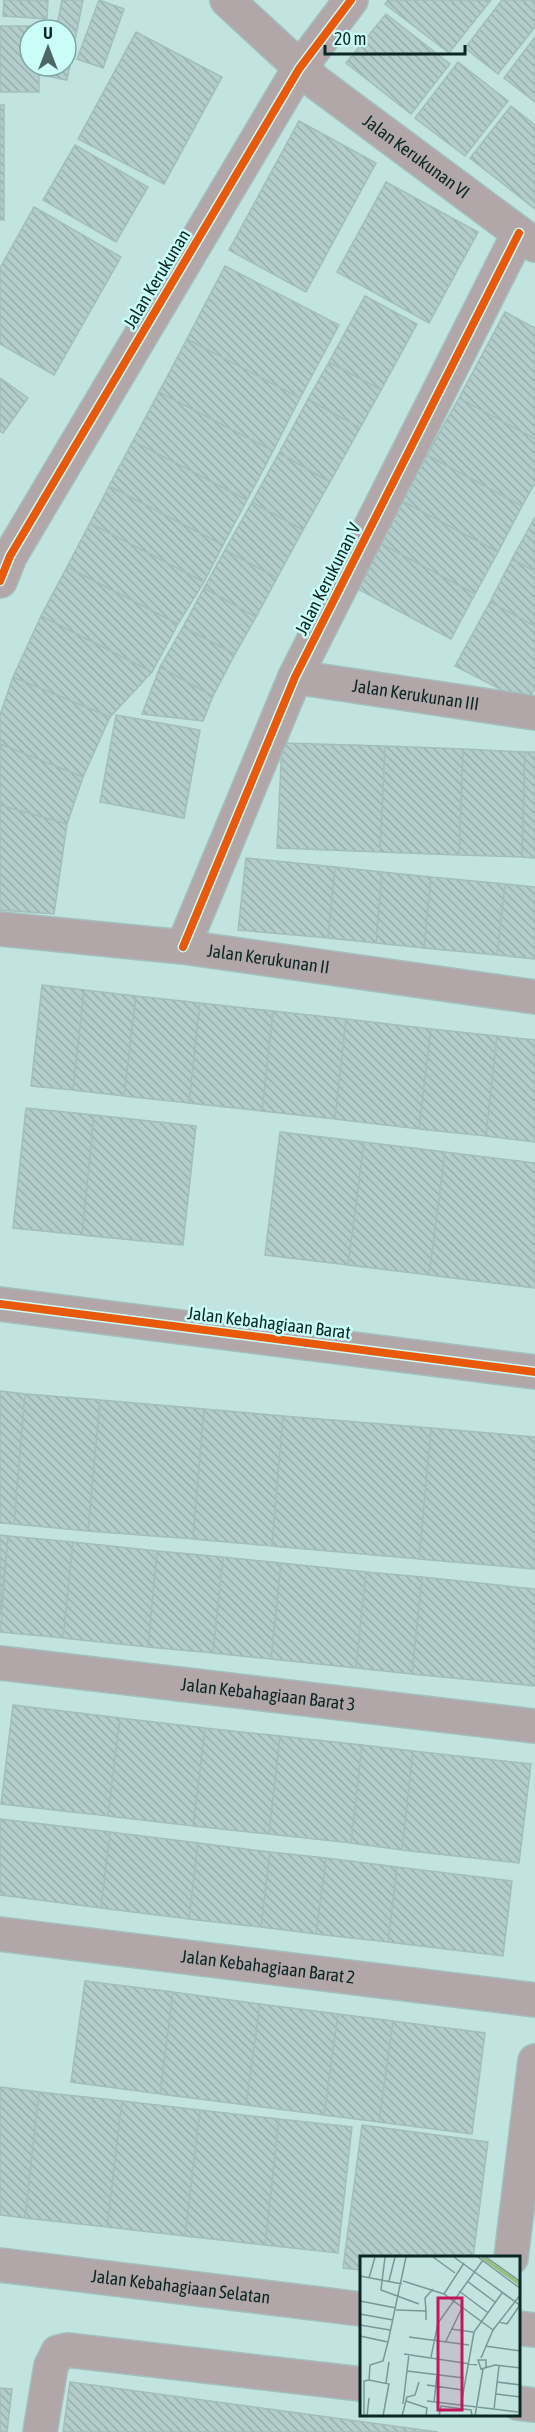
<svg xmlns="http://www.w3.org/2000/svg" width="535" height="2432" font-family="'Asap Condensed',sans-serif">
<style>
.building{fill:url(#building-back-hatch);stroke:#a2bebb;stroke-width:1.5}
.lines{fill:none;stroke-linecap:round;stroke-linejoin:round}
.minor-casing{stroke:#a3bfbd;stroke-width:36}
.minor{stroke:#b1a7a9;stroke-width:33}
.cycleway-casing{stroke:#cafdf8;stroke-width:11}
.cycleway{stroke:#e8590c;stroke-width:8}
.labels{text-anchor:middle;stroke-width:5;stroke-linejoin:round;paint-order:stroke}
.street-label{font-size:18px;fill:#0b2624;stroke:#cafdf8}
.inset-river{fill:none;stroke:#96be78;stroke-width:3}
.inset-road{fill:none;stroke:#789895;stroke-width:1.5}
.view{fill:#c2185b;fill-opacity:0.15;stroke:#c2185b;stroke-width:3}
.inset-edge{fill:none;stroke:#0b2624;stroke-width:3}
</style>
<defs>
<pattern id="building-back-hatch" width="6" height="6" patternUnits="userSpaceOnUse" patternTransform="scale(1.5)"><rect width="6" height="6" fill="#b2cdcb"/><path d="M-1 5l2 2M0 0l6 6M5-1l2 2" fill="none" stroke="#98b0ae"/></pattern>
</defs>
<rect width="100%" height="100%" fill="#c1e4e1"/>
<path class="building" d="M4,0H48L47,19L3,16Z
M62,0H83L67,80L46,76L48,66H66V30H56Z
M99,0L124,9L103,68L77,59Z
M388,0H491L449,53L385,4Z
M502,0H535V27L498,74L465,48Z
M386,14L450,64L411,114L346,63Z
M0,26H40V30H30V66H39V92H0Z
M136,32L222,77L164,184L78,139Z
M535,37V102L504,78Z
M458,62L508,101L465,156L415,118Z
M0,105H4V220H0Z
M511,106L535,125V209L470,158Z
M299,121L376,163L306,292L229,250Z
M75,145L148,187L116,242L43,200Z
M386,182L478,232L429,323L337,272Z
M34,207L121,257L54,375L0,344V268Z
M225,266L339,325L300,398L187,339Z
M365,296L417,324L381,390L329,362Z
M505,312L535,328V439L459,398Z
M187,339L300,398L273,451L159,392Z
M329,362L381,390L360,428L308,399Z
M0,378L28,398L3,433L0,431Z
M159,392L273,451L247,500L133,441Z
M459,398L535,439V483L522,506L427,455Z
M308,399L360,428L330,482L279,453Z
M133,441L247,500L223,545L109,486Z
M279,453L330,482L303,530L252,502Z
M427,455L522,506L498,552L402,501Z
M109,486L223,545L204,582L90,523Z
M402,501L498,552L475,594L380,543Z
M252,502L303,530L277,578L225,550Z
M535,517V571L512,559Z
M90,523L204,582L178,624L67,567Z
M380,543L475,594L451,639L356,588Z
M225,550L277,578L256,617L204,588Z
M512,559L535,571V626L490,602Z
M67,567L178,624L152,672L41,616Z
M204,588L256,617L235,654L183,627Z
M490,602L535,626V688L527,703L455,666Z
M41,616L152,672L110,717L13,677Z
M183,627L235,654L213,696L160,667Z
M160,667L213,696L203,721L142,714Z
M13,677L110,717L83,777L0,744V715Z
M116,715L200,730L184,818L100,802Z
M282,743L385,746L380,852L277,848Z
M0,744L83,777L67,824L0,805Z
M385,746L463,749L459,855L380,852Z
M463,749L525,752L522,857L459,855Z
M525,752H535V858L522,857Z
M0,805L67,824L54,914L0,910Z
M246,858L335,867L328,938L238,930Z
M335,867L382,872L376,943L328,938Z
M382,872L431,877L424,948L376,943Z
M431,877L505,884L497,955L424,948Z
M505,884L535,887V959L497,955Z
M42,985L84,990L73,1090L31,1086Z
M84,990L136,996L124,1096L73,1090Z
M136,996L200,1003L189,1103L124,1096Z
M200,1003L273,1011L262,1111L189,1103Z
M273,1011L346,1019L335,1119L262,1111Z
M346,1019L431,1029L419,1129L335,1119Z
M431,1029L497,1036L486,1136L419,1129Z
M497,1036L535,1040V1142L486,1136Z
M26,1108L94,1115L82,1235L13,1228Z
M94,1115L196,1126L183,1245L82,1235Z
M280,1132L364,1142L348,1265L265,1255Z
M364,1142L445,1152L429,1275L348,1265Z
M445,1152L535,1163V1288L429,1275Z
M0,1391L25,1394L14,1524L0,1523Z
M25,1394L100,1400L88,1531L14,1524Z
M100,1400L204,1409L193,1539L88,1531Z
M204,1409L283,1416L272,1546L193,1539Z
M283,1416L431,1428L419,1559L272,1546Z
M431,1428L535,1437V1569L419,1559Z
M0,1535L8,1536L0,1615Z
M8,1536L73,1542L63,1638L0,1632Z
M73,1542L157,1551L148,1647L63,1638Z
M157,1551L223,1557L213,1653L148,1647Z
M223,1557L281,1563L271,1659L213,1653Z
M281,1563L366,1572L356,1668L271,1659Z
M366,1572L422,1577L412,1674L356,1668Z
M422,1577L535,1589V1686L412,1674Z
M13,1705L120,1718L108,1816L1,1804Z
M120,1718L205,1728L193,1826L108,1816Z
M205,1728L280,1736L269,1834L193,1826Z
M280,1736L362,1745L351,1843L269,1834Z
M362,1745L413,1751L402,1850L351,1843Z
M413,1751L531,1764L519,1863L402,1850Z
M0,1819L110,1832L101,1908L0,1895Z
M110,1832L198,1843L189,1919L101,1908Z
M198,1843L270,1852L261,1927L189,1919Z
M270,1852L326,1858L316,1934L261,1927Z
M326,1858L397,1867L388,1942L316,1934Z
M397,1867L512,1881L503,1956L388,1942Z
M85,1981L173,1992L160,2094L71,2082Z
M173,1992L260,2004L246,2105L160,2094Z
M260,2004L338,2014L324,2115L246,2105Z
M338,2014L393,2021L379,2122L324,2115Z
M393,2021L485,2033L472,2134L379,2122Z
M0,2087L39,2092L25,2218L0,2215Z
M39,2092L122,2101L107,2227L25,2218Z
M122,2101L200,2110L185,2236L107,2227Z
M200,2110L279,2119L265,2245L185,2236Z
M279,2119L352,2127L338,2253L265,2245Z
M362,2125L488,2142L473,2258H361V2270L343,2268Z
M70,2382L438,2432H63Z
M0,2388L12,2389L7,2432H0Z"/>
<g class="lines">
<g class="minor-casing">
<g id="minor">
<path id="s1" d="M227,0L317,83L535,245"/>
<path d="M0,581L10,556L299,69L351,0"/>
<path id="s2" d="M295,677L535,713"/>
<path id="s3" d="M0,929L183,947L535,997"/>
<path d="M183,947L295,677L519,233"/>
<path d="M0,1304L535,1372"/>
<path id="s4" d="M0,1663L535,1726"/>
<path id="s5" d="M0,1934L535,2000"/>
<path d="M511,2258L535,2061"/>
<path id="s6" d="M0,2265L361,2309"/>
<path d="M518,2328L535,2330"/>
<path d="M518,2403L535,2405"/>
<path d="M40,2432L51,2366L58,2352L67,2350L361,2384"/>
</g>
</g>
<use href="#minor" class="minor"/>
<g class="cycleway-casing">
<path id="cycleway" d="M0,581L10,556L299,69L351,0
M183,947L295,677L519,233
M0,1304L535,1372"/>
</g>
<use href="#cycleway" class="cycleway"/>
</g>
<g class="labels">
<g class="street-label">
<text dy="6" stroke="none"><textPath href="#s1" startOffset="246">Jalan Kerukunan VI</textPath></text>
<text transform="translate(157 279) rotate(-59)" y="6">Jalan Kerukunan</text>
<text transform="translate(328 579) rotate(-63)" y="6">Jalan Kerukunan V</text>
<text dy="6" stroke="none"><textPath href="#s2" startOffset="122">Jalan Kerukunan III</textPath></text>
<text dy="6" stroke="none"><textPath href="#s3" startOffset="270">Jalan Kerukunan II</textPath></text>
<text transform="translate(269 1323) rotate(7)" y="6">Jalan Kebahagiaan Barat</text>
<text dy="6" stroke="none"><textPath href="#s4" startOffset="270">Jalan Kebahagiaan Barat 3</textPath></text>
<text dy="6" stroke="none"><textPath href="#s5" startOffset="270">Jalan Kebahagiaan Barat 2</textPath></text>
<text dy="6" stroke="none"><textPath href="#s6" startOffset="182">Jalan Kebahagiaan Selatan</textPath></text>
</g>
</g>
<g transform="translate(360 2256)">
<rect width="160" height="160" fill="#c1e4e1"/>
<path class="inset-river" d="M122,1L161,29"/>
<path class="inset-road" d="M25,1L21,34L59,48M73,1L95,17M94,1L161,50M118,1L161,33M126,1L161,26M0,20L42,28M9,22L15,1M29,25L35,1M43,25L84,38L133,74M107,25L135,46M99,35L127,56M84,38L104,7M0,45L36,52M36,54L66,55V64M66,55L65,42L73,33M0,58L33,64M139,66L147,68L160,49M0,69L30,74M91,73L113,76M0,80L28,86L46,1M49,81L109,89M86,85L102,52M125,90L161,95M44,98L117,109M71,101L78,67L123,4M121,102L133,74L161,38M126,111V104H118L121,113L135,109L161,112M47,115L104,122M9,124L29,128L23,160M9,124L10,109L23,105L28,86M137,126L161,129M26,127L29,106M67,129L103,134M136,138L161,141M46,145L67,152L66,160M67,145L158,156M74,146L77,118M43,148L49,98M101,149L114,76L142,37M134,153L139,110M4,160V125L9,124M7,160L9,142M42,160L47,141L55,139L59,126M79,160L81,150L111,154L112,160M115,160L123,113"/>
<path class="view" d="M78,42H102V154H78Z"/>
<rect width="160" height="160" class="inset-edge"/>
</g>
<g transform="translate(48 48)"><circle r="28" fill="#cafdf8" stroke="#7ea7a3" stroke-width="1.5"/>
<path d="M0-4.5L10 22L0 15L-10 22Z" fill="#4b6866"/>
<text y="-9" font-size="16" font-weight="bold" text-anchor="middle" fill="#0b2624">U</text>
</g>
<path d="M325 45v9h140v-9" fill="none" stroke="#0b2624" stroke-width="3"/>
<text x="334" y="45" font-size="18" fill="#0b2624" stroke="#cafdf8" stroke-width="4.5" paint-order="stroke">20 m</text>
</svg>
